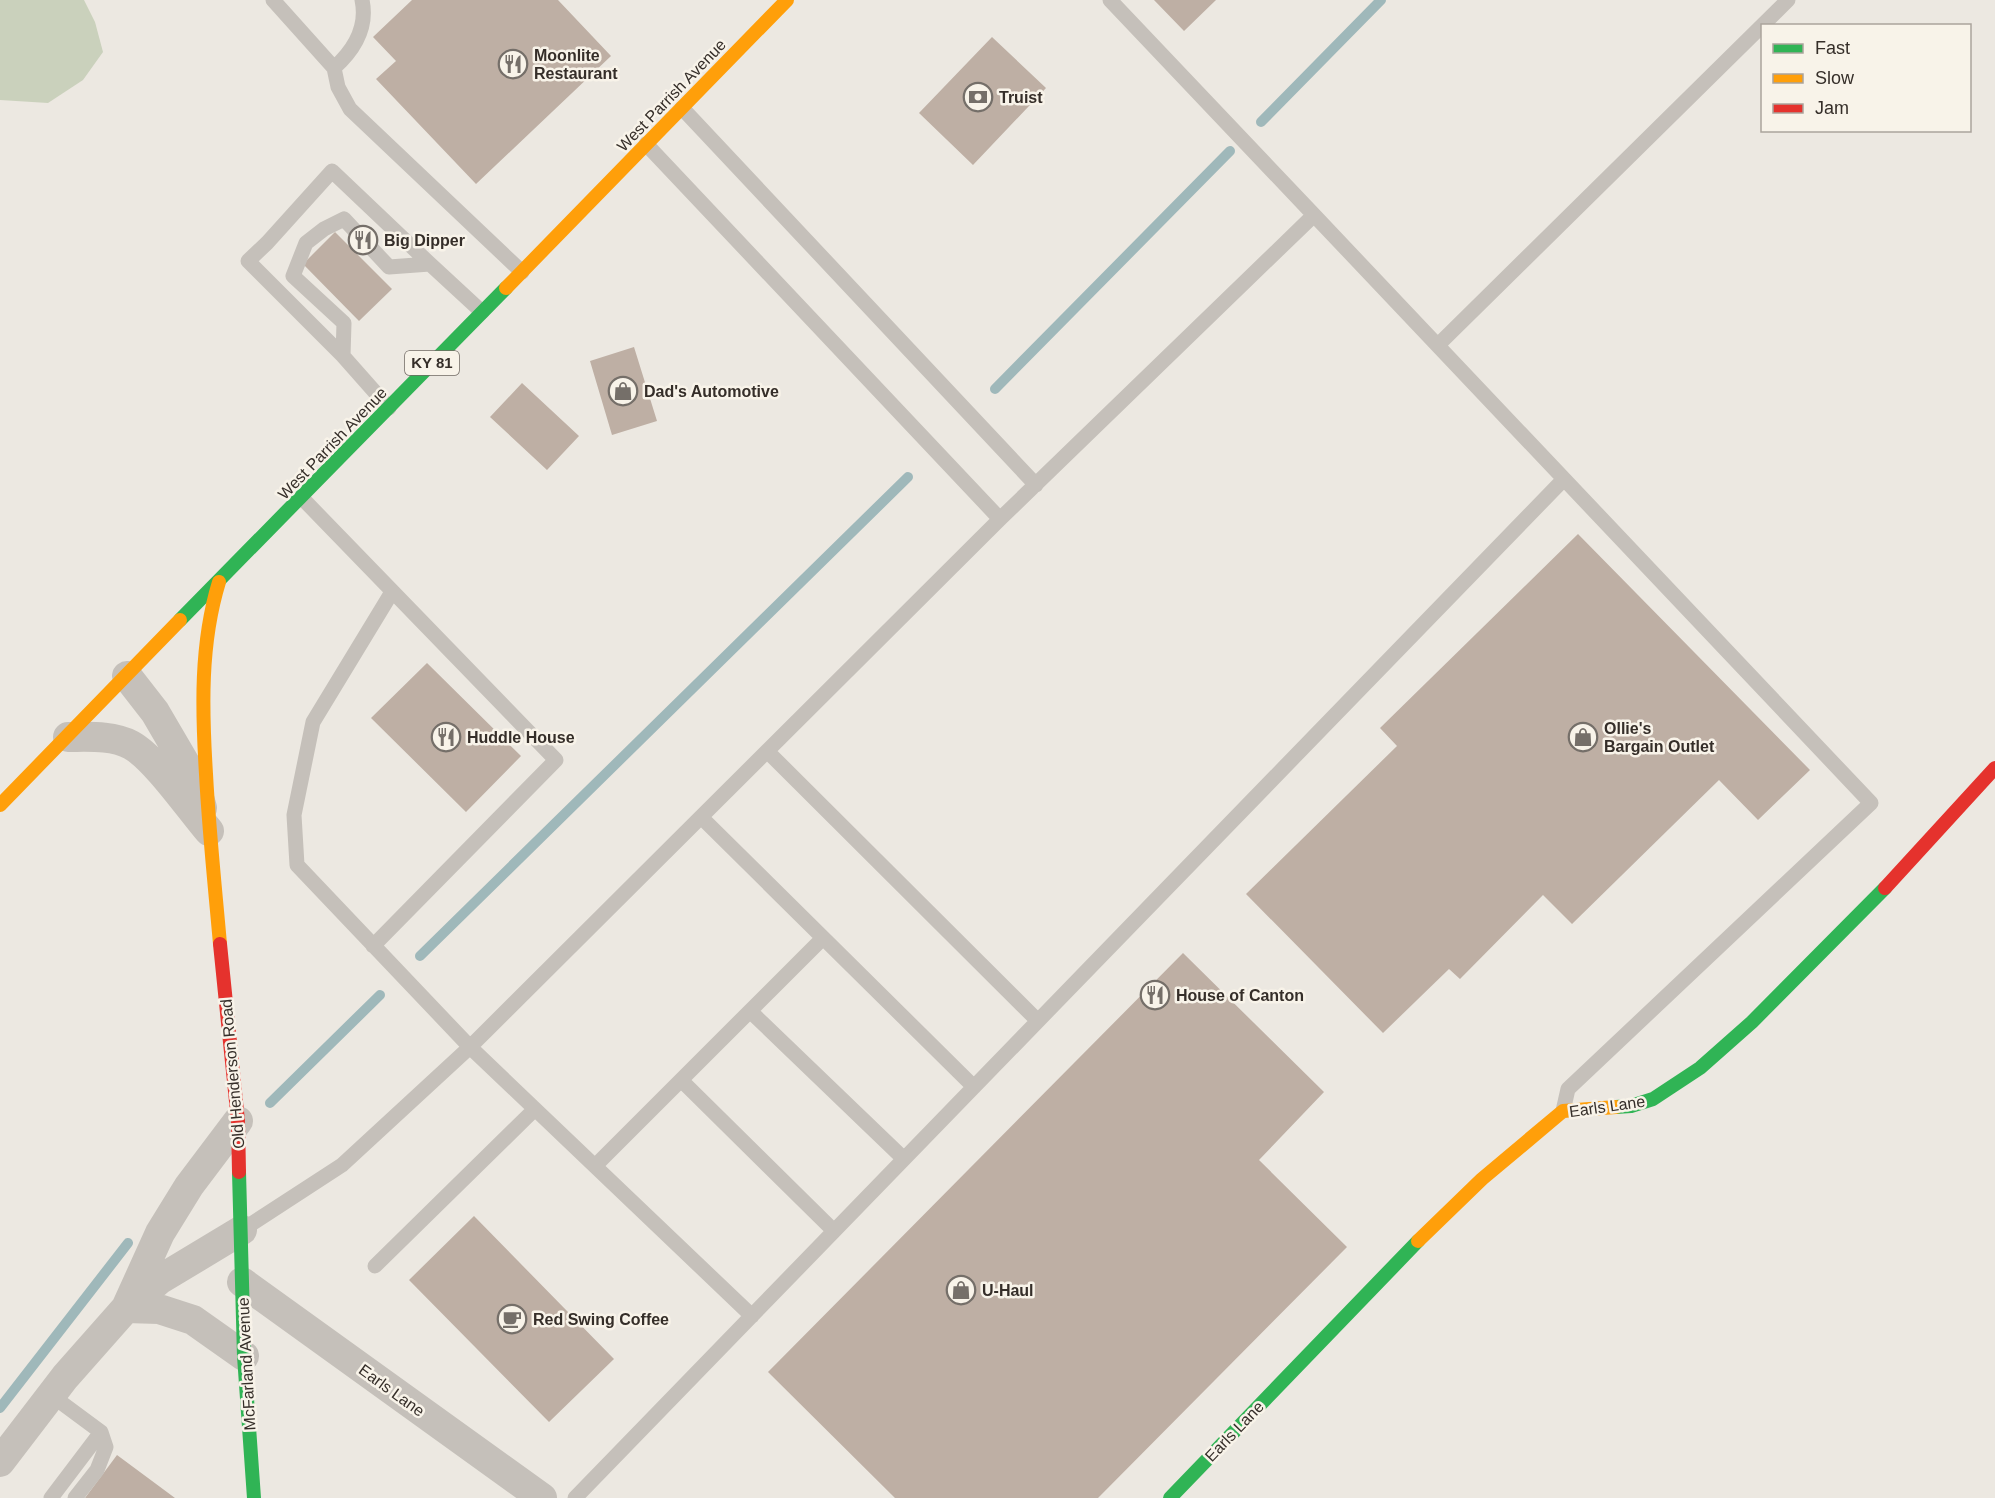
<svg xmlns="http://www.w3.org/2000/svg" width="1995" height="1498" font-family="Helvetica,sans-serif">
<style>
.green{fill:#cad1bc}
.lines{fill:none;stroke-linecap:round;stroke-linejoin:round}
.stream{stroke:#9fb8ba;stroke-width:10}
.building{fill:#beafa4}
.lane{stroke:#c5c0ba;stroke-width:15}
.street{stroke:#c5c0ba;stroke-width:30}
.fast{stroke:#30b455;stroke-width:14}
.slow{stroke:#ff9f0a;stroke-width:14}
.jam{stroke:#e5322d;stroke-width:14}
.labels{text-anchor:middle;stroke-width:5;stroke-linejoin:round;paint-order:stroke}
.shield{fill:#f8f3e9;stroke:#706963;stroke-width:1.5}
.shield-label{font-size:15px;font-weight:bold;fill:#352e29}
.poi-label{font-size:16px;font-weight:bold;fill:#352e29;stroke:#f8f3e9;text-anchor:start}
.street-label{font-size:16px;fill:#352e29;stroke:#f8f3e9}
</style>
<rect width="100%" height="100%" fill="#ece8e1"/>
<path class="green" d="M0,0H84L95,22L103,52L83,80L48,103L0,100Z"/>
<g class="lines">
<path class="stream" d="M1261,122L1381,0
M995,389L1230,151
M420,956L908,477
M270,1103L380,995
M0,1408L128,1243"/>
</g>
<path class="building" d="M412,0H558L611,56L476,184L376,79L396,61L373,37Z
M1154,0H1216L1184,31Z
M992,37L1046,88L973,165L919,113Z
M335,232L392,289L359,321L303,264Z
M634,347L657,421L612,435L590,361Z
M522,383L579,436L547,470L490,417Z
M1578,534L1810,770L1758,820L1719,780L1572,924L1543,895L1460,979L1449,969L1383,1033L1246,894L1397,746L1380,728Z
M427,663L521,756L466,812L371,718Z
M1183,953L1324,1092L1259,1160L1347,1247L1098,1498H895L768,1372Z
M474,1216L614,1359L549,1422L409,1280Z
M117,1455L175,1498H85Z"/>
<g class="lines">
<path class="lane" d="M273,0L334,68L338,87L350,109L522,272
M1110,0L1314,215
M334,68C354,50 368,28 362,0
M682,108L1036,485
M646,144L1000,519
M1438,345L1788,0
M343,356L344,323L293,276L306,243L324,229L344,219L389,267L430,264
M389,408L343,356L248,261L267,243L332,171L430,264L482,312
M302,498L556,760L373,946
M392,592L313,722L294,815L297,865L470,1047L752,1316
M767,751L1038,1021
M701,817L974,1087
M750,1011L904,1159
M681,1080L834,1231
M595,1166L823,938
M242,1230L342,1165L470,1047L1000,519L1314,215L1871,803L1568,1089L1563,1111
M375,1266L535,1109
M51,1498L101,1432L51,1395
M75,1498L97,1470L106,1447L101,1432
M575,1498L1564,479"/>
<path class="street" d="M127,676L155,712L193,777L202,808
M68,737C88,737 112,735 131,745C155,758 190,809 209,831
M238,1121L189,1186L160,1233L126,1308L159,1309L193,1320L244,1356
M242,1282L542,1498
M0,1462L65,1377L126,1308L159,1280L242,1230"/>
<path class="fast" d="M180,620L506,288
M1616,1107L1631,1106L1653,1099L1700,1068L1752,1022L1885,888
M239,1172L244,1356L254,1498
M1170,1498L1418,1241"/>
<path class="slow" d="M506,288L787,0
M219,582C200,644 202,710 206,774C209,831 215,887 220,944
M0,805L180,620
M1418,1241L1482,1179L1563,1111L1616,1107"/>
<path class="jam" d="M1885,888L1995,768
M220,944L238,1121L239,1172"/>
</g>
<defs>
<g id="restaurant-ring" transform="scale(1.5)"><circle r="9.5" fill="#f8f3e9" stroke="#756f69" stroke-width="1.5"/><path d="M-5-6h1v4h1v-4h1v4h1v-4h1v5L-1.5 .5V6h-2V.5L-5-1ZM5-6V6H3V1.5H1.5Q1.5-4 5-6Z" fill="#756f69"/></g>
<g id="bank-ring" transform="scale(1.5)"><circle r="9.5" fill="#f8f3e9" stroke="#756f69" stroke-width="1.5"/><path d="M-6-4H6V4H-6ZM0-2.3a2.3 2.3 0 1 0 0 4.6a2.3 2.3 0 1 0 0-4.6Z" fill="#756f69"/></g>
<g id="shop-ring" transform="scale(1.5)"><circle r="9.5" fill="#f8f3e9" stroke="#756f69" stroke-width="1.5"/><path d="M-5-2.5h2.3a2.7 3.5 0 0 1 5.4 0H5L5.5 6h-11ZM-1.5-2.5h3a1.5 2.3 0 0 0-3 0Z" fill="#756f69"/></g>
<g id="cafe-ring" transform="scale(1.5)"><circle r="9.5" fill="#f8f3e9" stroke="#756f69" stroke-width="1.5"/><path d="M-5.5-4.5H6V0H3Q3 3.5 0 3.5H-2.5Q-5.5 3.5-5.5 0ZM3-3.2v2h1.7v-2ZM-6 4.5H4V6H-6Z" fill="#756f69"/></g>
</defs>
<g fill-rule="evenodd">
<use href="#restaurant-ring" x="513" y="64"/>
<use href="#bank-ring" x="978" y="97"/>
<use href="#restaurant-ring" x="363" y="240"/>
<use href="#shop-ring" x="623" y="391"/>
<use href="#restaurant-ring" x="446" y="737"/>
<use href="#shop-ring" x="1583" y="737"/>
<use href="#restaurant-ring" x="1155" y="995"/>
<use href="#shop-ring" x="961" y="1290"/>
<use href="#cafe-ring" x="512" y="1319"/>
</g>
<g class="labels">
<rect class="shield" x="405" y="351" width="54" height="24" rx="4.5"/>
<g class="shield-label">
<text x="432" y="368">KY 81</text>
</g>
<g class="poi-label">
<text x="534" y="61">Moonlite<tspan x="534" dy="18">Restaurant</tspan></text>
<text x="999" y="103">Truist</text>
<text x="384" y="246">Big Dipper</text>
<text x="644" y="397">Dad's Automotive</text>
<text x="1604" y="734">Ollie's<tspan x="1604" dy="18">Bargain Outlet</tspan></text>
<text x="467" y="743">Huddle House</text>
<text x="1176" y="1001">House of Canton</text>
<text x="982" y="1296">U-Haul</text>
<text x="533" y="1325">Red Swing Coffee</text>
</g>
<g class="street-label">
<text transform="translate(671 95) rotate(-46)" y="6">West Parrish Avenue</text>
<text transform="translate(332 443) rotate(-46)" y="6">West Parrish Avenue</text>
<text transform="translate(232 1074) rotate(-95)" y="6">Old Henderson Road</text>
<text transform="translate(1607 1106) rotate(-8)" y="6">Earls Lane</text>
<text transform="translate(246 1364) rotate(-93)" y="6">McFarland Avenue</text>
<text transform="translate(392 1390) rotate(36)" y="6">Earls Lane</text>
<text transform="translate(1234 1431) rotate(-46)" y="6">Earls Lane</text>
</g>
</g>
<rect x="1761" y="24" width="210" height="108" fill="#f8f3e9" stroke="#aaa49c" stroke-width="1.5"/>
<rect x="1773" y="44" width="30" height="9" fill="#30b455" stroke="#aaa49c" stroke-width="1.5"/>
<text x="1815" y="54" font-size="18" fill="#352e29">Fast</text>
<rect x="1773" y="74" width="30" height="9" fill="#ff9f0a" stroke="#aaa49c" stroke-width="1.5"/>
<text x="1815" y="84" font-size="18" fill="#352e29">Slow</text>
<rect x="1773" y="104" width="30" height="9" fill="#e5322d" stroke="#aaa49c" stroke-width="1.5"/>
<text x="1815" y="114" font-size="18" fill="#352e29">Jam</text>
</svg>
